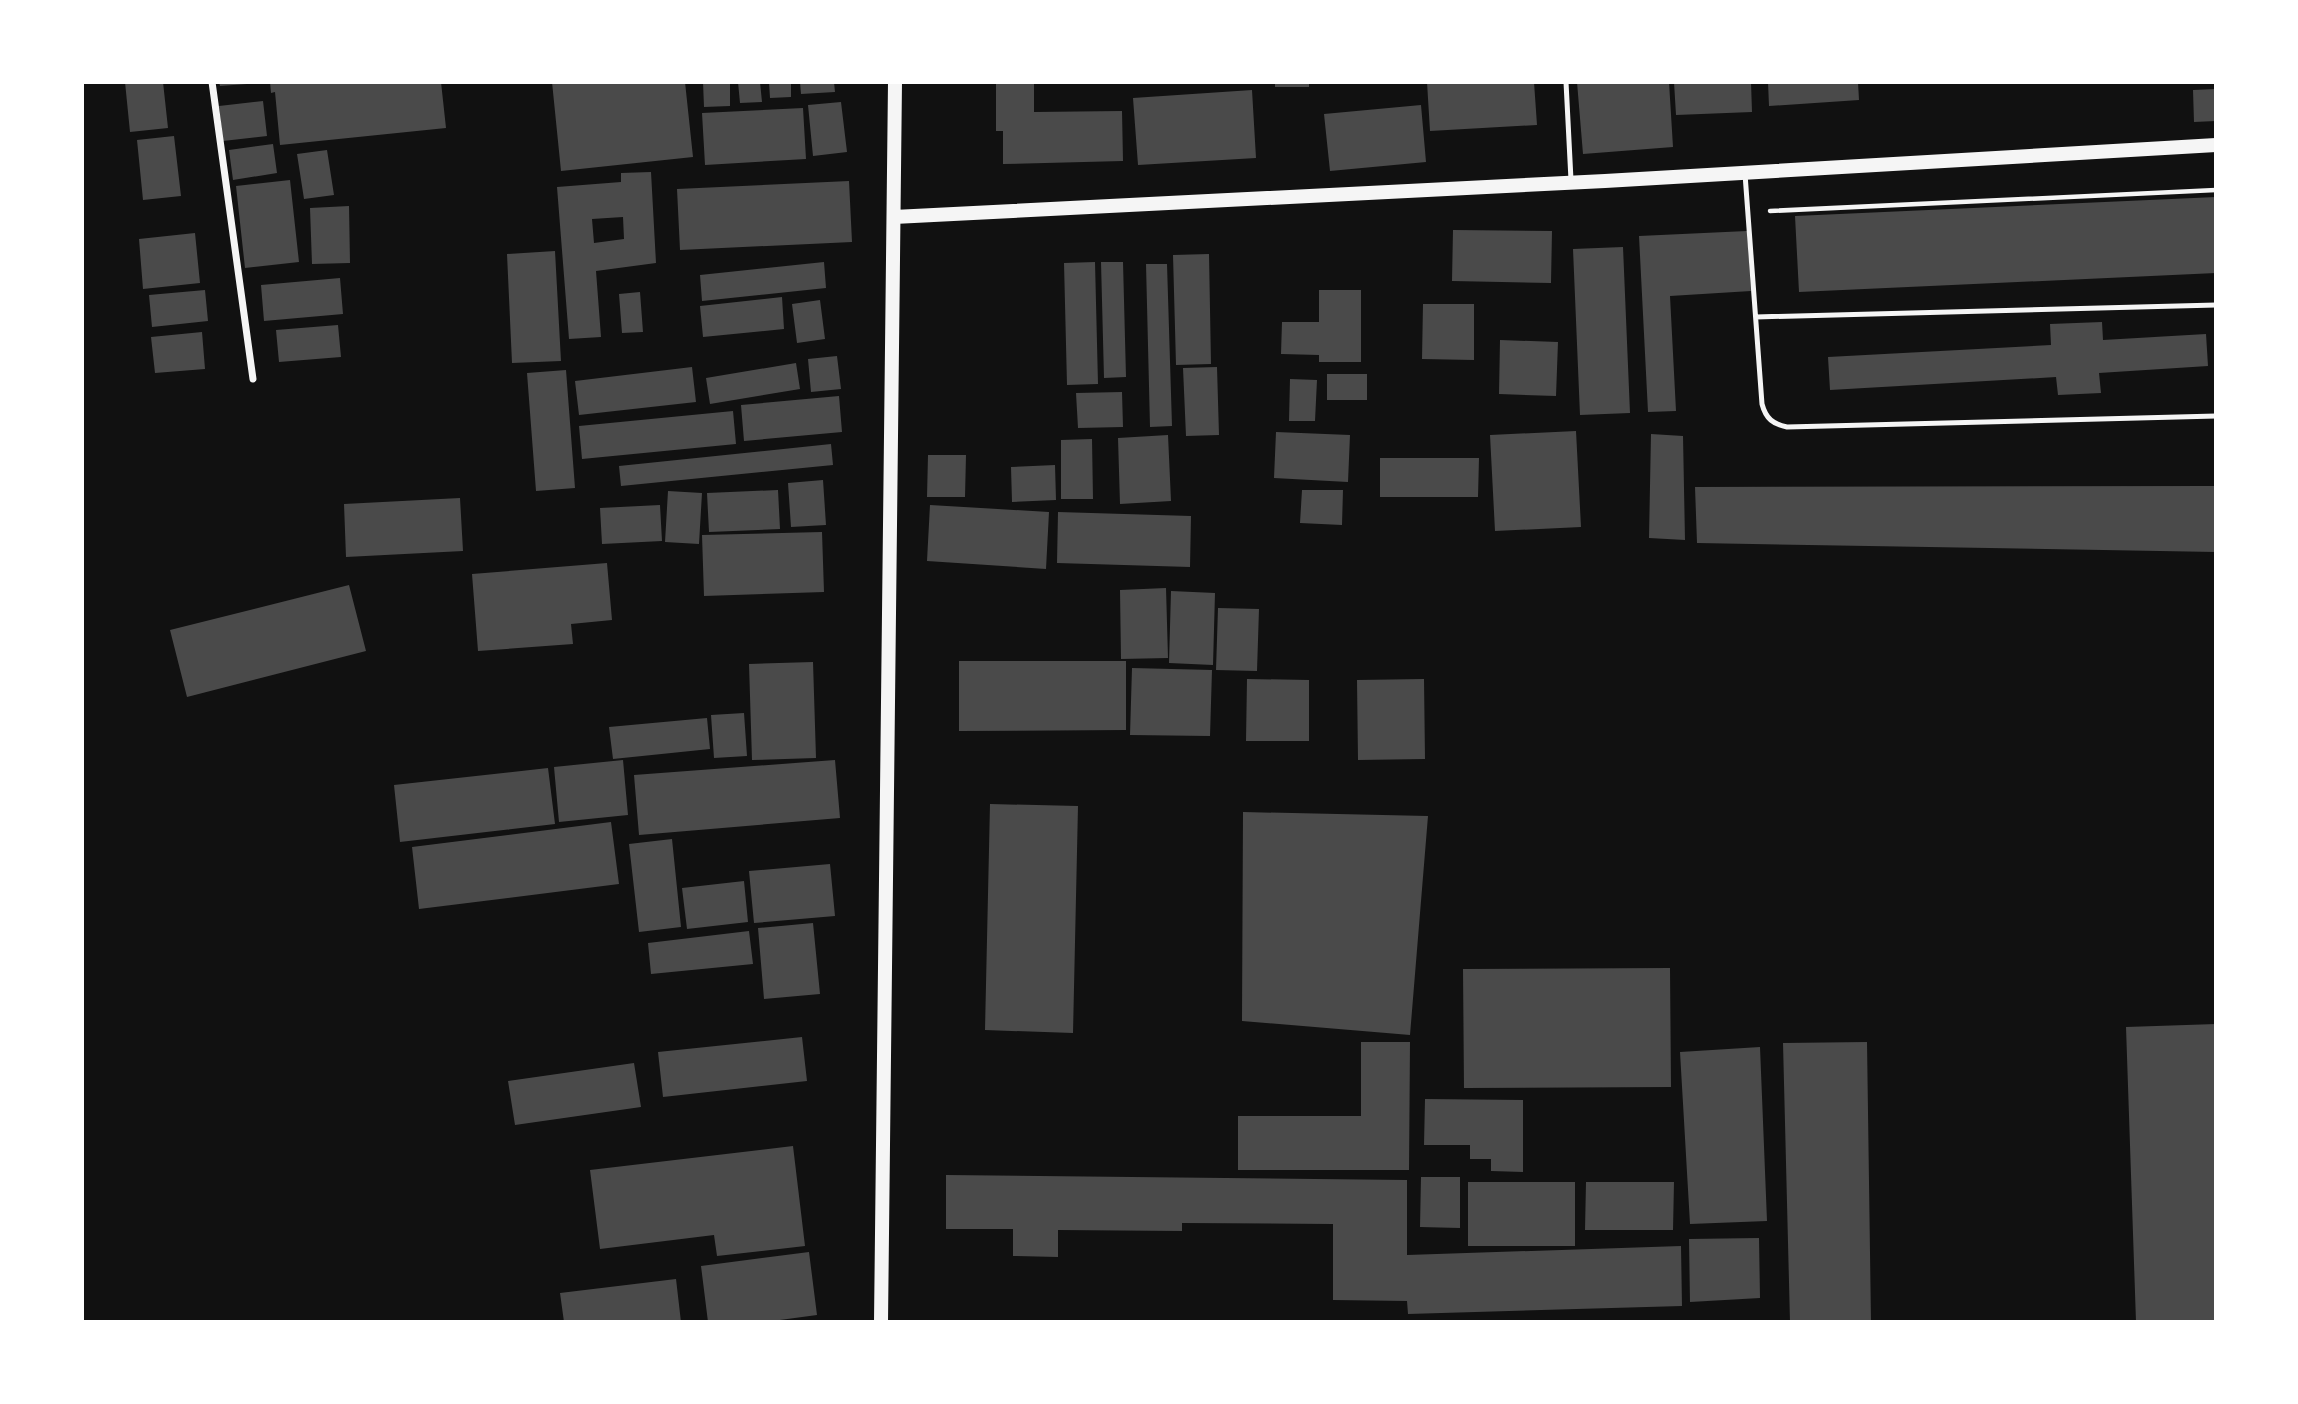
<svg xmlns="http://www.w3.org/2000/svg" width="2298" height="1404" font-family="'Open Sans',sans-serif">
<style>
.building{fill:#4a4a4a;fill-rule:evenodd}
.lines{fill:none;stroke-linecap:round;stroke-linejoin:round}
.path{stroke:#f5f5f5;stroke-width:4.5}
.service{stroke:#f5f5f5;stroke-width:5}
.minor{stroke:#f5f5f5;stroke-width:7}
.secondary{stroke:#f5f5f5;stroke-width:14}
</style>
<rect width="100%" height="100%" fill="#111"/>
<path class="building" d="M125,82H163L168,128L130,132Z
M219,82H247V84L220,86Z
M270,82H441L446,128L280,145L275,92L271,93Z
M552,82H685L693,157L561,171Z
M703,82H730V106L704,107Z
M738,82H760L762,102L740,103Z
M769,82H791V97L770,98Z
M800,82H834L835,92L801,94Z
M996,82H1034V112L1122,111L1123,161L1003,164V131H996Z
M1275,82H1309V87H1275Z
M1427,82H1534L1537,125L1430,131Z
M1577,82H1669L1673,147L1583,154Z
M1674,82H1751L1752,112L1676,115Z
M1768,82H1858L1859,100L1769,106Z
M2216,89V121L2194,122L2193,90Z
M1252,90L1256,158L1138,165L1133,98Z
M263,101L267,136L223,141L219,106Z
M841,102L847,152L813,156L808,105Z
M1421,105L1426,162L1330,171L1324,114Z
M803,108L806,159L705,165L702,113Z
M174,136L181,196L143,200L137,140Z
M273,144L277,173L233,180L229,150Z
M327,150L334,195L304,199L297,154Z
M651,172L656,263L596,271L601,337L569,339L557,187L621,182V173ZM623,217L624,239L594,243L592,219Z
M290,180L299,262L245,268L236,186Z
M849,181L852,242L680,250L677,189Z
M2216,197V273L1799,292L1795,216Z
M349,206L350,263L312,264L310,208Z
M1453,230L1552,231L1551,283L1452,281Z
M1747,231L1751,291L1670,296L1676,411L1648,412L1639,236Z
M195,233L200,283L143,289L139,239Z
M1623,247L1630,413L1580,415L1573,249Z
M555,251L561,361L512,363L507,254Z
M1209,254L1211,364L1176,365L1173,255Z
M824,262L826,288L702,301L700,275Z
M1095,262L1098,384L1067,385L1064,263Z
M1101,262H1123L1126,377L1104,378Z
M1146,264H1167L1172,426L1150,427Z
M340,278L343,314L264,321L261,285Z
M205,290L208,321L152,327L149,295Z
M1319,290H1361V362H1319V355L1281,354L1282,322H1319Z
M640,292L643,332L622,333L619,294Z
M782,297L784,329L703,337L700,306Z
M820,300L825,339L797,343L792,304Z
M1423,304H1474V360L1422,359Z
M2102,322L2103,340L2206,334L2208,366L2099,373L2101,393L2058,395L2056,377L1830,390L1828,357L2051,345L2050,324Z
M338,325L341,357L279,362L276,330Z
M202,332L205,369L155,373L151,337Z
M1500,340L1558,342L1556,396L1499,394Z
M837,356L841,389L811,392L808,359Z
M796,363L800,389L710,404L706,378Z
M692,367L696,402L579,415L575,381Z
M1217,367L1219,435L1186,436L1183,368Z
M566,370L575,488L536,491L527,373Z
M1327,374H1367V400H1327Z
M1290,379L1317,380L1315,421H1289Z
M1122,392L1123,427L1078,428L1076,393Z
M839,396L842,432L744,441L741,405Z
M733,411L736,444L582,459L579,426Z
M1576,431L1581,527L1495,531L1490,435Z
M1276,432L1350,435L1348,482L1274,478Z
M1651,434L1683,436L1685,540L1649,538Z
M1168,435L1171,501L1120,504L1118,438Z
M1092,439L1093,499H1061V440Z
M831,444L833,465L621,486L619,466Z
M928,455H966L965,497H927Z
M1380,458H1479L1478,497H1380Z
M1055,465L1056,500L1012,502L1011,467Z
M823,480L826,525L791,527L788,483Z
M2216,486V552L1697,543L1695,487Z
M778,490L780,529L709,532L707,493Z
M1302,490H1343L1342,525L1300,523Z
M668,491L702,493L699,544L665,542Z
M460,498L463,551L346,557L344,504Z
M660,505L662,541L602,544L600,508Z
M930,505L1049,512L1046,569L927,561Z
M1058,512L1191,516L1190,567L1057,563Z
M822,532L824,592L704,596L702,535Z
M607,563L612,620L571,624L573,644L478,651L472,574Z
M349,585L366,651L187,697L170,630Z
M1166,588L1168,658L1121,659L1120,590Z
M1171,591L1215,593L1213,665L1169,663Z
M1218,608L1259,609L1257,671L1216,670Z
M959,661H1126V730L959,731Z
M813,662L816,758L752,760L749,664Z
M1132,668L1212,670L1210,736L1130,735Z
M1247,679L1309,680V741H1246Z
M1424,679L1425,759L1358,760L1357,680Z
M744,713L747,756L714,758L711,715Z
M707,718L710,749L613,759L609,727Z
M623,760L628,815L559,822L554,767Z
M835,760L840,818L639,835L634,775Z
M548,768L555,824L400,842L394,785Z
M990,804L1078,806L1073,1033L985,1030Z
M1243,812L1428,816L1410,1035L1242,1021Z
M611,822L619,884L419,909L412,847Z
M672,839L681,927L639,932L629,844Z
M830,864L835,916L754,923L749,871Z
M744,881L748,922L687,929L682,888Z
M813,923L820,994L764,999L758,928Z
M749,931L753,964L651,974L648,943Z
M1670,968L1671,1087L1464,1088L1463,969Z
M2216,1024V1322H2136L2126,1027Z
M802,1037L807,1081L663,1097L658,1052Z
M1361,1042H1410L1409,1170H1238V1116H1361Z
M1867,1042L1871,1322H1790L1783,1043Z
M1760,1047L1767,1221L1690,1224L1680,1052Z
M634,1063L641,1107L515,1125L508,1081Z
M1425,1099L1523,1100V1172L1491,1171V1159H1470V1145H1424Z
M793,1146L805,1246L717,1256L714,1235L600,1249L590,1170Z
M946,1175L1407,1180V1255L1681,1246L1682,1306L1408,1314L1407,1301L1333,1300V1224L1182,1223V1231L1058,1230V1257L1013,1256V1229H946Z
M1421,1177H1460V1228L1420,1227Z
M1468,1182H1575V1246H1468Z
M1586,1182H1674L1673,1230H1585Z
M1759,1238L1760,1298L1690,1302L1689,1239Z
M809,1252L817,1315L765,1322H708L701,1266Z
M676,1279L681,1322H564L560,1293Z"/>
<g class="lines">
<path class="path" d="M1770,211L2216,190"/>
<path class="service" d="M1566,82L1571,180
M1745,174L1762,404C1766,419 1773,424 1787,427L2216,416
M1756,317L2216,305"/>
<path class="minor" d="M212,82L253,379"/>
<path class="secondary" d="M894,217L1605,181L2216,145
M881,1322L895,82"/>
</g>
<rect width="2298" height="1404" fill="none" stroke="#ffffff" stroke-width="168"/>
</svg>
